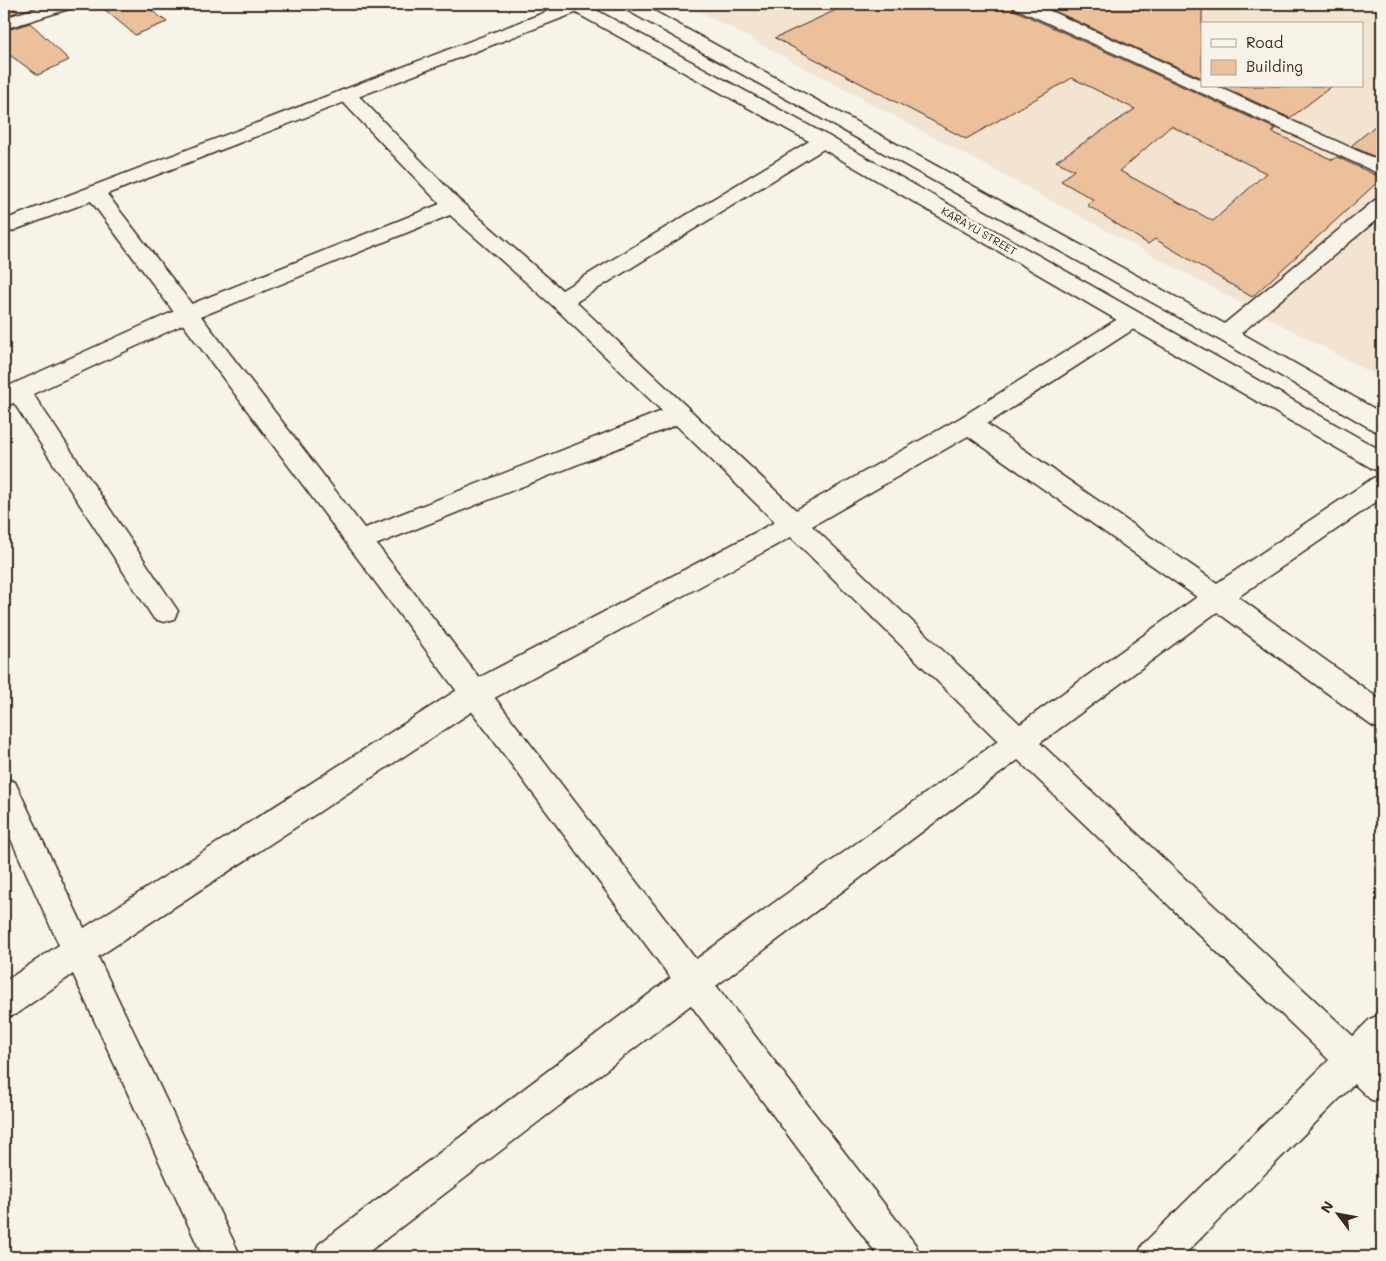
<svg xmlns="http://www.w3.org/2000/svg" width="1386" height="1261" font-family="Mali,sans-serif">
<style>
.built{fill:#f3e4d1;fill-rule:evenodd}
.building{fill:#ebc09b;stroke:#3b2a1e;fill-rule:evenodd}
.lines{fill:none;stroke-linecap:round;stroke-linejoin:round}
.minor-casing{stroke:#3b2a1e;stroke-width:3}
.tertiary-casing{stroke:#3b2a1e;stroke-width:3}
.secondary-casing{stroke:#3b2a1e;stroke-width:3}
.minor{fill:#f7f3e8;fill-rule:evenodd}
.tertiary{fill:#f7f3e8;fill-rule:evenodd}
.secondary{fill:#f7f3e8;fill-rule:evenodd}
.labels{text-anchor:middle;stroke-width:5;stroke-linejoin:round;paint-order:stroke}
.far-street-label{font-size:11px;fill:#3b2a1e;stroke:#f7f3e8}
</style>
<rect width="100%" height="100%" fill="#f7f3e8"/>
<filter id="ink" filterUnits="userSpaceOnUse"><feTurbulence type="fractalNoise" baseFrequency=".02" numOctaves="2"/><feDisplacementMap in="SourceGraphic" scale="10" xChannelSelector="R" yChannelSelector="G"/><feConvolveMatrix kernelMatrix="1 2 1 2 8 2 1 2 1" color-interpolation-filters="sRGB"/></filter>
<g filter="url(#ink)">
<path class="built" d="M686,4H1382V379ZM1202,24H1362V86H1202Z"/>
<path class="building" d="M4,4H10L18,12L4,16Z
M98,4H143L167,22L135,35Z
M849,4H1010L1014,10L1276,129L1272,132L1333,160L1337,157L1382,178L1252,297L1155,239L1148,244L1087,205L1094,200L1061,181L1074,170L1056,161L1135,109L1072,78L966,139L775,38ZM1171,126L1266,173L1213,221L1120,171Z
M1039,4H1202V78Z
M30,23L40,32L69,60L38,75L4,51V31Z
M1221,86H1332L1290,118Z
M1382,120V160L1351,146Z"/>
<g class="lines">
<g class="minor-casing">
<path id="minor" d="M49,4H75L72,8L4,29V18Z
M1012,4H1035L1202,80V86H1216L1382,162V175L1015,8Z
M347,89L354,91L460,201L562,290L816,137L823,135L830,137L833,141L830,145L576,302L796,510L960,418L1124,315L1132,312L1140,315L1143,320L1140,325L987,424L1217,583L1373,478L1382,476V498L1238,597L1382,701V730L1372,726L1217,612L1040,743L1353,1036L1370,1019L1382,1014V1055L1378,1059L1382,1063V1104L1370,1099L1354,1084L1182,1257H1137L1143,1244L1329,1060L1018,760L705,994L362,1257H313L319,1244L681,970L998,741L791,537L485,703L98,957L241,1257H203L73,974L16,1014L4,1019V982L59,945L4,824V778L15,782L84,928L465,685L775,522L676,425L368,548L359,551L350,548L346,541L350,534L662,411L553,306L450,215L195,319L33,394L178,611L174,619L164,622L154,619L14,403L4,406V388L179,309L440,204L340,99L338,95L340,91ZM968,436L1197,597L1020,724L812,526Z
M1382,199V215L1234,339L1226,342L1218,339L1215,334L1218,329L1375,200Z"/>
</g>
<g class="tertiary-casing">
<path id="tertiary" d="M567,4H591L588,8L107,194L915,1244L921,1257H879L91,201L4,234V220Z"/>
</g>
<g class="secondary-casing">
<path id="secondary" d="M565,4H585L830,137L1382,451V471L1373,469L816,145L567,8Z
M621,4H641L1234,329L1382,413V433L1373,430L1218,339L623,8Z"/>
</g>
<use href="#minor" class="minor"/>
<use href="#tertiary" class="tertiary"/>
<use href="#secondary" class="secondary"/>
</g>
</g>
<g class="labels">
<g class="far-street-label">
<text transform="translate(979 231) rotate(30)" y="4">KARAYU STREET</text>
</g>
</g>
<rect width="1386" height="1261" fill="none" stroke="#f7f3e8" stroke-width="20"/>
<rect x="10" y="10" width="1366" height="1241" fill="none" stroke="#3b2a1e" stroke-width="2" filter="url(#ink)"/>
<rect x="1201" y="22" width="162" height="65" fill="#f7f3e8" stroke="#aca397"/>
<rect x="1211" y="39" width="25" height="8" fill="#f7f3e8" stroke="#aca397"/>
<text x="1246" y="48" font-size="15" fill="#3b2a1e">Road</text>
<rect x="1211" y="60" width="25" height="15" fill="#ebc09b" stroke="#aca397"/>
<text x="1246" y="72" font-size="15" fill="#3b2a1e">Building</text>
<g transform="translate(1338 1214) rotate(302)" stroke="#f7f3e8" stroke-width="4" paint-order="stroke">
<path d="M0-4L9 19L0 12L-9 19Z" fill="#3b2a1e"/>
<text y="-8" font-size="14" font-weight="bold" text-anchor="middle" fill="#3b2a1e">N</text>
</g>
</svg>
